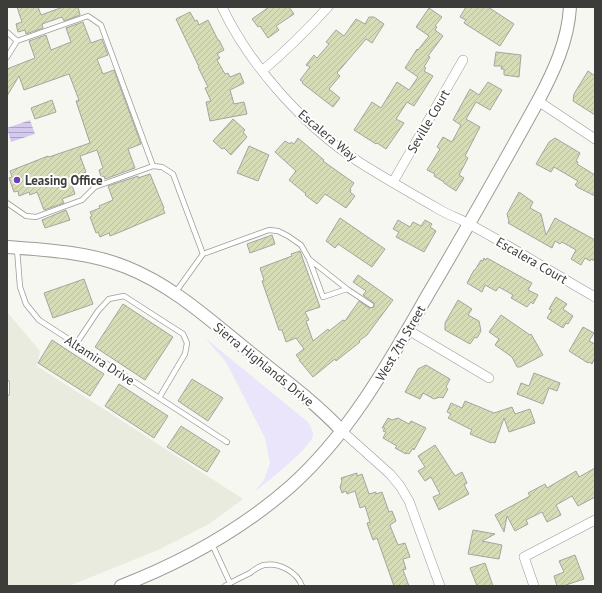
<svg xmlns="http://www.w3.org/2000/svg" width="602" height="593" font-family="'PT Sans',sans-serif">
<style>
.built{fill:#e9ebdf}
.grass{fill:#ebe5fb}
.water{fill:url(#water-rules)}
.building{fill:url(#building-hatch);stroke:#a5a5a1}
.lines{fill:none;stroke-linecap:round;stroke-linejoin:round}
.lane-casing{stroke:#9b9c97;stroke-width:6}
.street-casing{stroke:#9b9c97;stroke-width:10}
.secondary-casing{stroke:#9b9c97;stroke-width:14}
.lane{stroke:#fff;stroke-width:4.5}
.street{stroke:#fff;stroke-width:9}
.secondary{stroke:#fff;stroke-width:12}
.poi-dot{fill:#6f40b8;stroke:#fff;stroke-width:1.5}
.labels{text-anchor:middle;stroke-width:4;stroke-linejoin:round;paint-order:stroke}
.street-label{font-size:13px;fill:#3c3c3a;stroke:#fff}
.poi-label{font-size:13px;font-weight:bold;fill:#3c3c3a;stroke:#fff;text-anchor:start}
</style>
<defs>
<pattern id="water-rules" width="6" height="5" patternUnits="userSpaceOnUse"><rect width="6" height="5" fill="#d4c9ef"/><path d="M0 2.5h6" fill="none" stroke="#ada4c3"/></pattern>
<pattern id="building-hatch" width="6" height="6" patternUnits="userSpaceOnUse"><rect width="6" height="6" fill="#d6dcb5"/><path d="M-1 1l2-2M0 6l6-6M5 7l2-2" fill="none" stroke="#b9be9c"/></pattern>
</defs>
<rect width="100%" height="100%" fill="#f6f7f1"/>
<path class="built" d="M7,312L40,351L37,366L243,499L209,524L182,538L158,550L69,586H7Z"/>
<path class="grass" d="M205,338L308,422C310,426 314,431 313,436C309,449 266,483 254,492L264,480L270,463L265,438L226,362Z"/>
<path class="water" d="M30,120L35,134L11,142L7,128Z"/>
<path class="building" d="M17,7H38L41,15L63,7H78L80,15L64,21L62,17L42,24L43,28L26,34L25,30L18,32L16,24L22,22Z
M269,7H289L294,14L276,26L279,30L268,38L260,26L258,27L252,19Z
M466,7H488L514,24L500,46L464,23L466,20L460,17Z
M429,8L442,17L435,26L437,27L435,30L443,36L428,56L430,57L424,67L426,68L424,71L433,76L414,106L407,102L396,119L404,123L386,149L377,143L376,144L354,130L372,102L381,108L397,82L409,90L418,77L405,68L417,49L418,50L429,36L416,27Z
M190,12L195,21L197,20L199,25L208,20L218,40H219L224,50L217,54L220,58L217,60L225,74L228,73L230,77L240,73L244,83L230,90L234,104L244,102L247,114L210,121L206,102L211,101L205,88L208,87L198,67H199L176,19Z
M369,17H374L384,24L372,43L366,39L337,73L340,76L329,89L340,98L333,107L302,83L303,82L300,80L310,67L306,65L314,55L317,58L329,44L326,42L336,30L344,36L356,19L365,24Z
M83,22L91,43L102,39L108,55L97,59L103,74L114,70L141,144L128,149L135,168L105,179L104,176L101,177L99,170L103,168L97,150L80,156L86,172L75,176L76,178L70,180L75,194L62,199L64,203L44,210L37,192L30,195L29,192L19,196L18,191L14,192L9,178L12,177L10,171L48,156L49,157L90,143L76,101L79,100L69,74L24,90L19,76L7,96V69L35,58L29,41L46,35L51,50L71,42L66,28Z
M496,52L521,55L519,77L504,75V69H501L502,66H494Z
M588,71L595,76V115L573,101L574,94Z
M488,82L502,90L490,110L476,102L466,119L480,127L465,156L468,158L459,175L464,178L456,191L444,183V182L434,176L435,174L427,170L440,149L437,147L443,137L452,142L461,125L453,120L470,89L479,95Z
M52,100L56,112L35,119L31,108Z
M233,119L245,130L243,132L247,137L231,155L224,148L222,149L213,141Z
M298,138L324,160L323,161L354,183L350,189L351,190L350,192L355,196L346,208L325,194L317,204L305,195L306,194L289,180L296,171L275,152L285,141L290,144L291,142L294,144Z
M555,138L580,153L576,161L578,162L577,164L595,175V196L577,187V186L575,185L578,181L554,167L551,172L536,164L549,142Z
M249,146L269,155L258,181L237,173Z
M150,174L164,208L163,209L165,213L120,232L110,236L109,233L100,237L98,232L96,233L90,217L92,216L90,212L100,208L99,206L113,200L108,186L138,176V178Z
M519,192L533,202L530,208L541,214L546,235L555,218L595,240V261L591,259L590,261L585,258L581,265L571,259L576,250L562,242L560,244L555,241L552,248L508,223L509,221L507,214Z
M66,210L70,220L45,228L42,220Z
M340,218L385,249L372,267L338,244L335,248L326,241Z
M398,220L410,227L413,222L421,226L425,220L432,224L430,227L436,231L424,252L396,237L399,232L393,229Z
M272,235L275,244L250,253L247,244Z
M300,251L320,307L305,312L309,320L306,321L313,341L328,329L329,331L343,320L345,321L359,301L369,308L374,307V303L363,295L366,291L353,282L358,275L393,300L367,335L359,341L360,342L336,361L335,359L313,377L299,360H300L296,355L304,349L296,338L286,342L282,330H279L262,281L264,280L260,268L292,256L291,254Z
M484,258L486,260L487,258L532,283L528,290L538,295L533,304L531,302L527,307L511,298L513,295L499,287L496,291L485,285L482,292L467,283L474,270H475L481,260L483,261Z
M84,279L93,304L53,318L44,293Z
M556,297L567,304L563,309L573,316L568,324L566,323L563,328L547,318L552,310L549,309Z
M458,300L472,309L468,315L479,321L481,331L477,338L475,337L470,344L445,330V323Z
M123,304L173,337L145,380L95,347Z
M501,315L530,335L531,334L543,355L520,367H517L512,357L495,345L499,339L489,332Z
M583,327L594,333L589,341L595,344V357L592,364L589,362L588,363L569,351Z
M52,340L104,374L90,396L38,363Z
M426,365L450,379L446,387L448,389L443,398L440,397L434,399L423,393L420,399L405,392L418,369Z
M534,373L560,383L557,391L549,388L543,404L517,394L521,383L529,386Z
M192,379L223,398L208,421L178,401Z
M119,384L168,416L154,438L105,406Z
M465,401L494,413L512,407L515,414L530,409L535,423L509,432L504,418L495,443L492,442L491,443L470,434L472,430L448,418L451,414L447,412L451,403L462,408Z
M388,418L392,420L398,418L409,424L411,421L426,428L414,450L413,448L409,454L407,453L406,454L395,448L397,446L383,438L386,432L383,431L385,428H382Z
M181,426L220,451L207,472L167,447Z
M435,445L455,476L462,472L467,483L464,485L469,494L439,510L433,497L440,494L431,477L425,481L418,471L425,467L418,456Z
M595,468V497L578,506L572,496L556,505L561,515L547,522L542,512L526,520L528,524L515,531L507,516L504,532L495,515L530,496L528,493L545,484L547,488L576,471L579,477Z
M357,473V476L362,474L369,494L376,492V494L382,492L389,512L392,511L396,521L390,525L391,528L398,545L405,543L410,557L403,559L406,569L403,570L409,586H394L377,538L373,540L369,529L367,523L370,522L365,506L360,508L355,491L347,494L346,491L342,493L340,487L342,481L341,478Z
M473,530L495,534L482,541L502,545L499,559L468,554Z
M575,555L584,579L563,586H557L554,576L564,572L559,561Z
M485,563L493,586H477L470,568Z"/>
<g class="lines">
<g class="lane-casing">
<path id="lane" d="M7,32L17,41
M7,57L17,41L88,16L101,25L153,166
M7,203L26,216L36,217L82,200L95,187L153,166L162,167L173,174L203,254
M17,249L20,287L26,304L39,320L227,442
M309,259L323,297L347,289
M175,293L203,254L269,230L278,231L288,236L301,245L309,259L347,289L371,305
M76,344L98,311L109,299L124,296L183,334L187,343L185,354L159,398
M7,383V393
M212,544L230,583
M225,586C233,581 242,577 250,573C254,570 259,566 264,565C279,562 297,572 302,586"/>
</g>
<g class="street-casing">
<path id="street" d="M222,7C250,66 304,126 359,162C386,179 414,195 442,211C451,216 461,219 469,224C512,247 553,273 595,297
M262,71C286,51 307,30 328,7
M538,101L595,139
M393,182L463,60
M408,330L489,378
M342,431L390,474L400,486L409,501L440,586
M534,586L524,557L595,520"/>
</g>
<g class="secondary-casing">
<path id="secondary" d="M7,247C46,250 89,252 126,267C174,286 212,322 252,354C283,379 315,402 342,431
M121,586C183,562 241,530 291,486C350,433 388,364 427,296C465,232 502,166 538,101C554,71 568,41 570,7"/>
</g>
<use href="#lane" class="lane"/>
<use href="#street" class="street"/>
<use href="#secondary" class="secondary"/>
</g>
<circle class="poi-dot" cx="17" cy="180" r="4"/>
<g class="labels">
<g class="street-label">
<text transform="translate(428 121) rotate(-60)" y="5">Seville Court</text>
<text transform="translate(328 135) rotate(40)" y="5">Escalera Way</text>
<text transform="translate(532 260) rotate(30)" y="5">Escalera Court</text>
<text transform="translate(400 343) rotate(-60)" y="5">West 7th Street</text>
<text transform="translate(100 360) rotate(33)" y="5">Altamira Drive</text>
<text transform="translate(264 364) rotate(39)" y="5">Sierra Highlands Drive</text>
</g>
<g class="poi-label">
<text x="25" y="185">Leasing Office</text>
</g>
</g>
<rect width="602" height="593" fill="none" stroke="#3c3c3a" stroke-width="16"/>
</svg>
